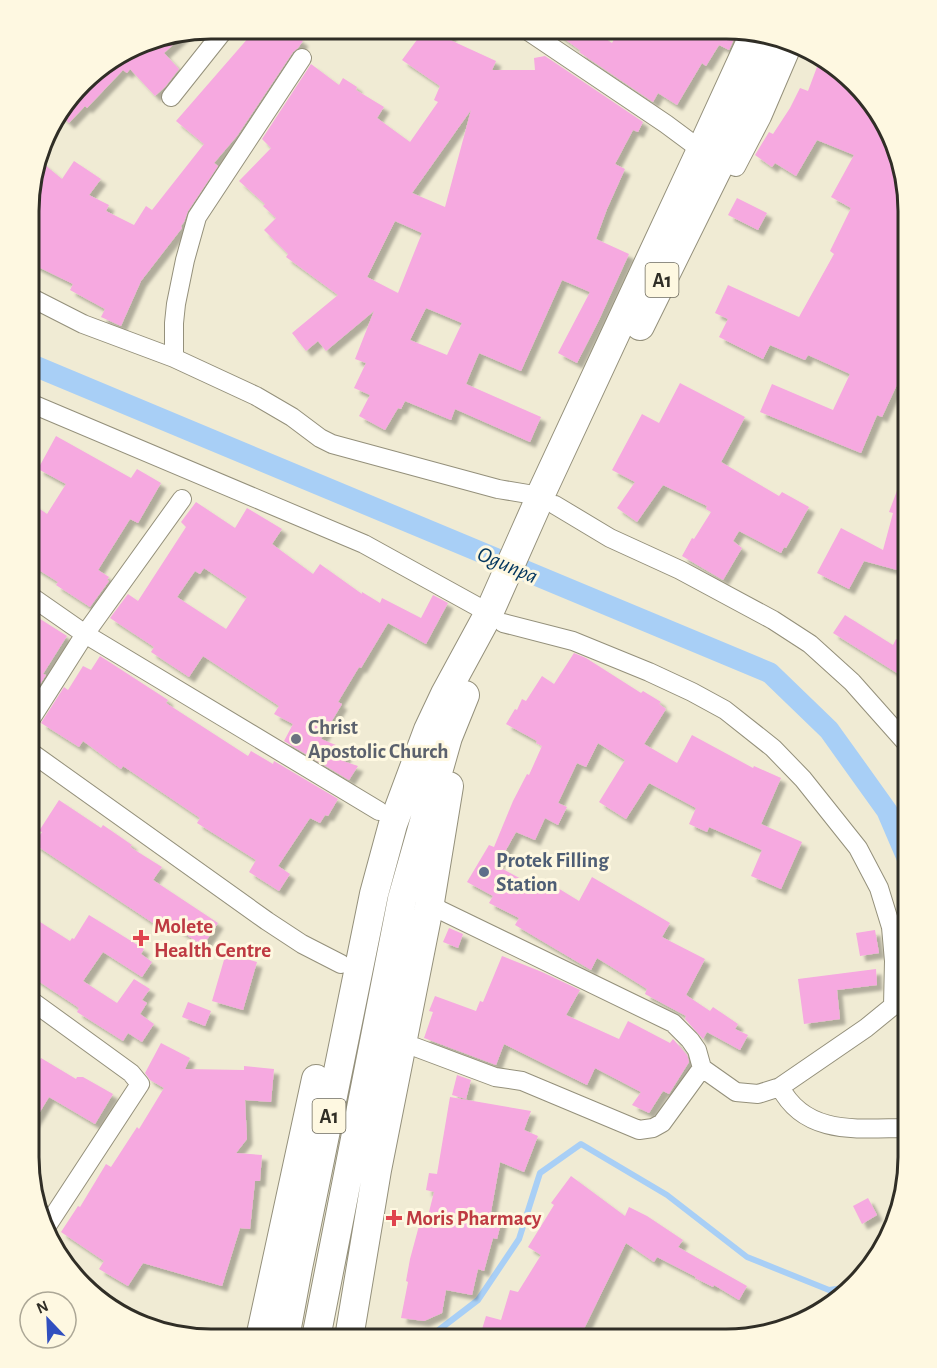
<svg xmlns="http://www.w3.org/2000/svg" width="937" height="1368" font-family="'Alegreya Sans',sans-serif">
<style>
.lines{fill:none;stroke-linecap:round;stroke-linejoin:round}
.stream{stroke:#a8cff6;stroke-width:6}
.canal{stroke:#a8cff6;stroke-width:21}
.building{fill:#f6a9e0;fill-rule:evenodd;filter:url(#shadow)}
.minor-casing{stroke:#94907b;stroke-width:20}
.trunk-casing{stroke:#94907b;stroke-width:30}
.minor{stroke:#fff;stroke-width:18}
.trunk{stroke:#fff;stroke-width:28}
.worship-dot{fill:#6b7280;stroke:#fef8e1;stroke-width:2}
.service-dot{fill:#5c6f8a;stroke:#fef8e1;stroke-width:2}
.health-dot{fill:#e0444e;stroke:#fef8e1;stroke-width:2}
.labels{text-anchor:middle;stroke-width:6;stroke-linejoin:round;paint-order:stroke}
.shield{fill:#fef8e1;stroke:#6e6b5e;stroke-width:1.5}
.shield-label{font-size:20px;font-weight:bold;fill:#302e26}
.worship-label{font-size:21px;font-weight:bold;fill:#5b616d;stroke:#fef8e1;text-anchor:start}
.service-label{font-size:21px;font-weight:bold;fill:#4e5e75;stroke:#fef8e1;text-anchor:start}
.health-label{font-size:21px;font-weight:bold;fill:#be3a42;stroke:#fef8e1;text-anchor:start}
.water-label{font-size:22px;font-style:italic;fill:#03365e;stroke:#fef8e1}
.rim{fill:none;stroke:#302e26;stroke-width:3}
</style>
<defs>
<filter id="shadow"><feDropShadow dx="5.5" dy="5.5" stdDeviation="1.5" flood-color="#0004"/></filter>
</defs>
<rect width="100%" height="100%" fill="#f0ebd4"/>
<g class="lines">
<path class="stream" d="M427,1339L478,1300L519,1239L540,1173L581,1144L667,1195L747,1257L829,1290L844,1288"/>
<path class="canal" d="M30,364L770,673L829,730L887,811L908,860"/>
</g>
<path class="building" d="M256,29H286L303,41L298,48L293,52L237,136L214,163L218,166L188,211L184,222L181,226L182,228L141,281L121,326L101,317L105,309L70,290L73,284L30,263L39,250L30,245V187L39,160L62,179L74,161L101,179L89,195L109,205L106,211L134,225L146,206L152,210L204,144L176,121Z
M425,29H455L448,39L496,61L492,70H535L534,58L545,56L643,122L638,132L633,130L615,164L625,169L607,209L596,239L629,254L599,320L577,363L558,353L590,292L562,280L521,371L479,353L466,384L541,417L530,442L455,409L451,420L405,401L401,409L398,408L385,430L359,416L370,395L354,388L366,363L355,359L374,311L326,351L318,341L306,351L292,333L338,295L286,257L288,254L264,230L276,218L263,206L265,204L239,181L271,148L262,139L311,64L339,85L343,78L357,87L356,90L384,107L377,118L410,142L438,102L434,100L440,86L402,60ZM471,110L445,207L412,193ZM395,221L422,233L398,293L367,277ZM426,308L462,323L447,355L410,340Z
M552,30H593L612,43L619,30H738L729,50L719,45L706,66L702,63L677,105L658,93L653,102L579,52L581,51Z
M186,33L164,53L179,69L165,87L155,96L130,69L127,73L123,70L87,108L85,106L69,123L58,113L91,74L152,38Z
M820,59L837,66L890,130L908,210V333L900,353L908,357V361L882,417L877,415L861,453L760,412L772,384L833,410L850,374L808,355L805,360L770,345L763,359L719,337L728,319L715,313L728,285L799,317L834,254L830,251L851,208L831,197L854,155L817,140L796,176L775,163L772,167L755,155L769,132L773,134L790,108L800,88L808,91Z
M737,198L767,213L758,230L728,215Z
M680,383L745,417L721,462L779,496L782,492L809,507L786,548L784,547L781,553L739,531L733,541L742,548L723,580L682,556L692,538L694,539L711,512L706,509L707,506L663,485L637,522L617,508L635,482L612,470L642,414L659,423Z
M56,436L131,478L137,469L161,483L138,523L130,519L98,570L109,577L107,580L109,581L90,607L56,585L58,582L29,564L30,502L47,514L66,484L38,469Z
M907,464L908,465V573L864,561L849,589L817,573L841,528L883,550L893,513L889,512Z
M196,502L235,528L247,508L282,529L272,544L313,574L320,564L362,594V592L380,603L382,598L421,618L433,595L448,603L426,644L388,623L361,668L359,667L338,702L342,704L321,739L348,750L343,761L358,766L349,780L284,741L293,724L274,714L279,706L203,656L189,677L151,652L154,647L110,618L128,594L138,601L186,527L181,522ZM204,568L247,597L226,629L177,597L195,571L200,574Z
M29,612L67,636L43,674L46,675L29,701Z
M845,615L893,645L896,639L908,644V680L833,633Z
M574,653L586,658L641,693L643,691L661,702L659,704L666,709L644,744L677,763L692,735L753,768L754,766L781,778L761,824L802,842L781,889L751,876L762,850L709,827L707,832L689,824L696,808L649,783L626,819L599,802L625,760L598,743L586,767L577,763L558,803L567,807L558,825L545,818L535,840L516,832L497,866L538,888L543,879L579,901L592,877L670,923L662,937L705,959L686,995L710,1011L713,1007L738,1024L735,1029L748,1035L740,1050L707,1032L703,1039L685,1019L686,1016L645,994L647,989L597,958L591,970L515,925L519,918L489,903L493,896L467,882L489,845L494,847L513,801L527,774L529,775L542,746L536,743L537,741L506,724L515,709L517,710L522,699L526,701L542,676L554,684Z
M100,656L168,700L166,703L248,756L251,751L273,764L274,761L338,799L328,816L325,815L320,823L310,818L278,866L290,874L279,891L249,872L256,860L197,823L200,818L123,766L121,769L83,741L79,747L41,723L64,687L68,690L83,666L91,670Z
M59,800L101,828L103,825L132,845L130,847L162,867L153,880L218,923L203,946L164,920L159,927L34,844L42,832L39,831Z
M29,915L70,941L72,938L74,939L89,915L144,949L141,954L152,962L142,977L103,952L83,981L117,1003L134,979L150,989L142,1000L147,1003L140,1014L154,1024L142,1042L128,1033L123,1041L77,1012L79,1008L29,975Z
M449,928L463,934L458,948L443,942Z
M875,930L879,953L860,956L856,933Z
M226,953L257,962L243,1010L212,1001Z
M502,956L542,972L580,990L566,1015L619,1039L628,1021L670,1043L673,1039L687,1055L689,1062L669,1094L663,1091L649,1113L632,1105L641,1092L595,1068L587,1085L504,1044L496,1065L424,1038L433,1012L429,1011L435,996L476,1011L480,1001L483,1002Z
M876,969L877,985L837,990L840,1019L804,1024L798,979Z
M188,1002L211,1011L205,1026L182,1017Z
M161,1043L190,1058L185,1069L244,1070V1066L274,1069L271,1102L245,1100L247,1139L236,1153L262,1155L260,1181H255L250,1229L240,1228L222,1286L143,1263L128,1286L99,1269L104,1261L61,1232L78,1206L80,1207L106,1164L111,1167L137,1127L139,1129L164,1088L150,1080L145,1073Z
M41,1058L76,1079L77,1077H83L113,1094L95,1124L49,1097L29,1130V1078Z
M457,1075L471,1080L466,1099L452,1095Z
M450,1097L531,1111L524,1130L538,1136L524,1172L500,1162L491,1212L503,1215L497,1239L493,1238L484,1271L478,1269L472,1295L446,1290L442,1313L424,1321L401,1318L408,1282L406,1281L410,1259L420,1222L426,1224L434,1192L426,1190L429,1173L437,1174Z
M571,1176L625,1216L629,1207L647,1216L683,1240L678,1247L747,1286L739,1300L714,1285L713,1287L695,1278L696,1277L657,1257L654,1262L626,1243L579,1339H490L480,1336L486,1316L501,1320L510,1290L518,1292L541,1255L528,1247L554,1205L551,1203Z
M868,1198L877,1215L862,1224L853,1206Z"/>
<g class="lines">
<g class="minor-casing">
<path id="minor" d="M525,29L666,124L701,150L721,162L736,167L762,117L792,47
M171,97L225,29
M30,297L83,324L174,358L256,396L292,417L320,438L332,444L498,489L540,496
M174,358V323L176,304L185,260L197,217L302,58
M30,403L364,544L489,613
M555,505L610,538L680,570L773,620L810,644L852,682L908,745
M29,595L85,634L379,811
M503,623L573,641L649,672L692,692L725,710L773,748L803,779L858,848L879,888L891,927L894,961L893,1006L866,1028L780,1087L758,1094L736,1092L702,1068
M29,722L85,634L182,499
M29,751L267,921L302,944L341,964
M29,999L131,1073L140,1084L45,1229
M415,1047L495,1077L522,1081L639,1130L653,1128L662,1123L702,1068L697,1050L690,1040L673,1023L440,910L430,902
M780,1087C806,1137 860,1128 908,1128"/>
</g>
<g class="trunk-casing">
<path id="trunk" d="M640,326L721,162L776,41
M260,1338L316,1079
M285,1338L298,1268L374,894L393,824L428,730L445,694L489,613L536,507L540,496L701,150L755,32
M316,1338L402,899L448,737L465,695
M349,1338L377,1170L430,902L449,786"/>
</g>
<use href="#minor" class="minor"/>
<use href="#trunk" class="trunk"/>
</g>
<circle class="worship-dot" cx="296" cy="739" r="6"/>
<circle class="service-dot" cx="484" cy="872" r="6"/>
<g class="health-dot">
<path d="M138 929h6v6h6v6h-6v6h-6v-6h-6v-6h6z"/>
<path d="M391 1209h6v6h6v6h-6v6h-6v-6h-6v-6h6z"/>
</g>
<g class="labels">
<g class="shield">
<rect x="645.5" y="263" width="33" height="34" rx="4.5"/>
<rect x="312.5" y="1099" width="33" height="34" rx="4.5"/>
</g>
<g class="shield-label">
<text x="662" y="287">A1</text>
<text x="329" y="1123">A1</text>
</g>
<g class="worship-label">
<text x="308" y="734">Christ<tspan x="308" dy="24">Apostolic Church</tspan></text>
</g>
<g class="service-label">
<text x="496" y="867">Protek Filling<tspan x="496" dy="24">Station</tspan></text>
</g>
<g class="health-label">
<text x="154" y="933">Molete<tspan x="154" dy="24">Health Centre</tspan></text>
<text x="406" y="1225">Moris Pharmacy</text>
</g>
<g class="water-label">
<text transform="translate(508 564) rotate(23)" y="8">Ogunpa</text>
</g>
</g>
<path d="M0 0H937V1368H0ZM211 39H726A172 172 0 0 1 898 211V1157A172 172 0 0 1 726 1329H211A172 172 0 0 1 39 1157V211A172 172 0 0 1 211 39Z" fill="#fef8e1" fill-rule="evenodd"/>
<path class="rim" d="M211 39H726A172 172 0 0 1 898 211V1157A172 172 0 0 1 726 1329H211A172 172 0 0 1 39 1157V211A172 172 0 0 1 211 39Z"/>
<g transform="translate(48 1320) rotate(337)"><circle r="28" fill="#fef8e1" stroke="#aca796" stroke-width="1.5"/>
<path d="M0-4.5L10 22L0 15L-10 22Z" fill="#314fbf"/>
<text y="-9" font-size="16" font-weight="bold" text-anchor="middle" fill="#302e26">N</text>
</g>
</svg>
